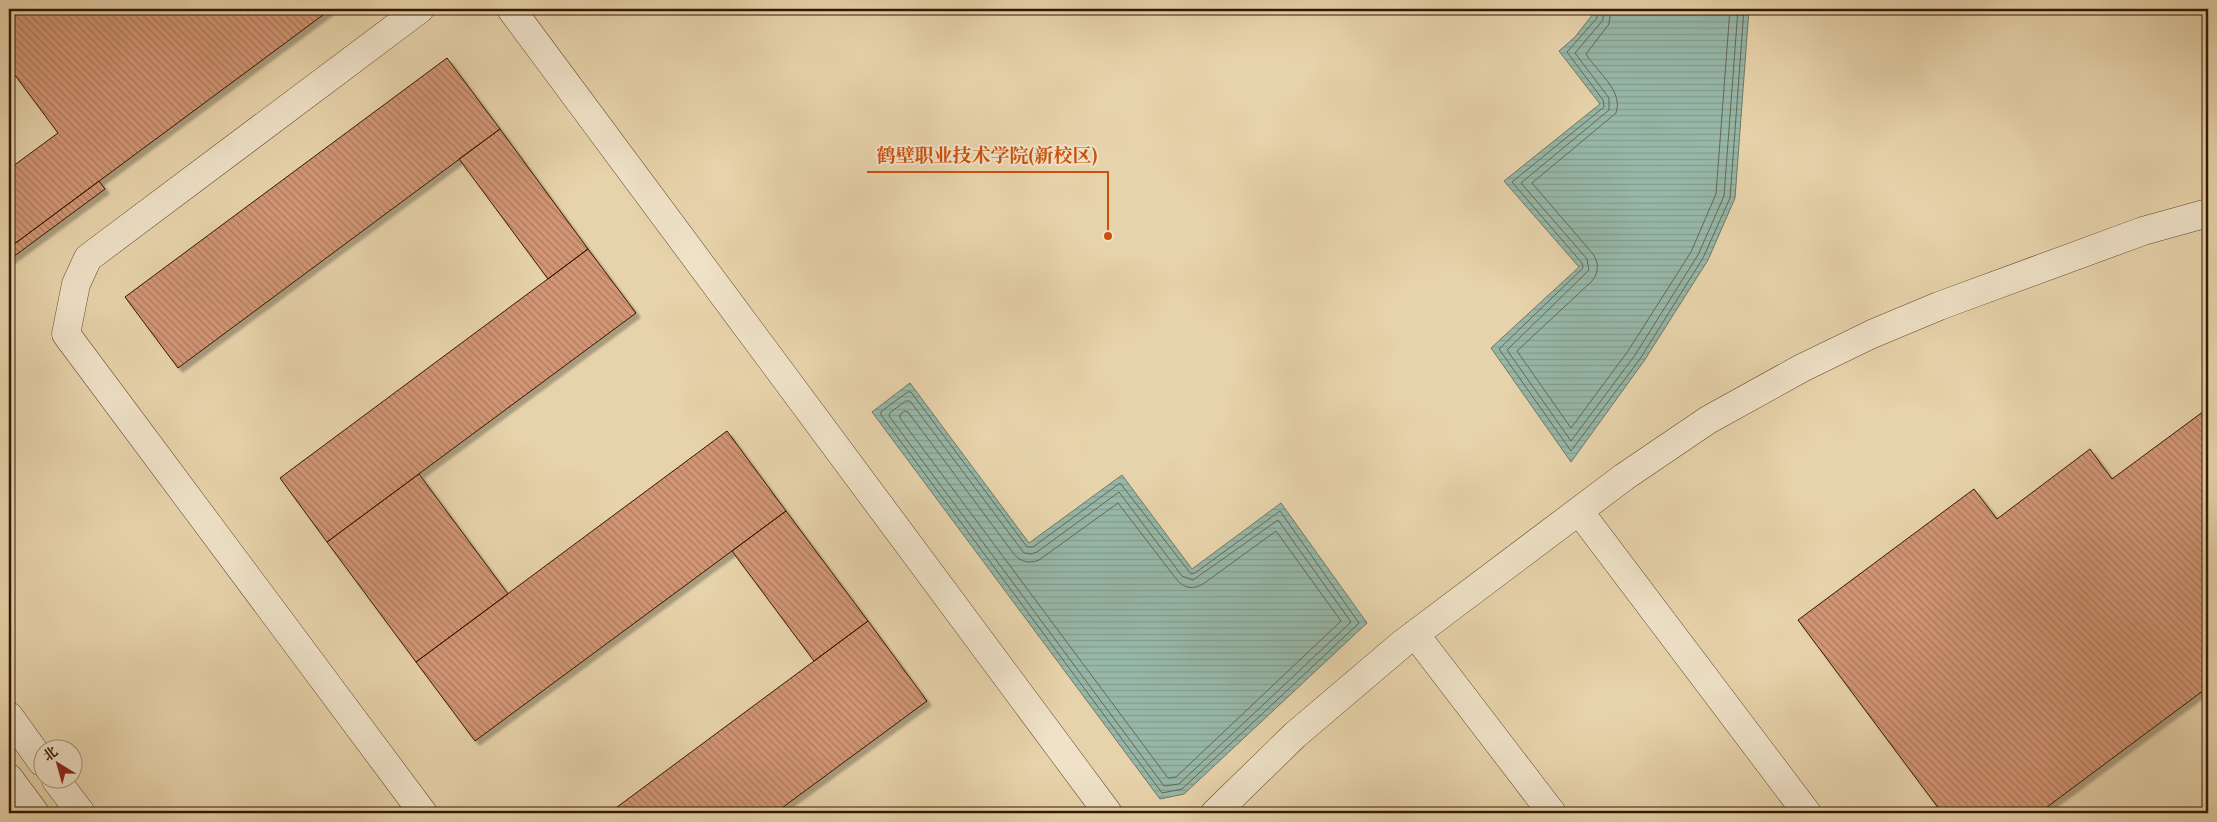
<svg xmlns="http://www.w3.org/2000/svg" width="2217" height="822" font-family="'Libre Caslon Text','Noto Serif SC',serif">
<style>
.water{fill:url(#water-rules);stroke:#707865}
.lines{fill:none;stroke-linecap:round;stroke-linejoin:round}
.shore{stroke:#666854;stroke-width:1}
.building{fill:url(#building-back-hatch);stroke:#351800;filter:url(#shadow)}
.minor-casing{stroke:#62472b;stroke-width:29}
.minor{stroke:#efe2c8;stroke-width:28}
.leader{fill:none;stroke:#cd4f0a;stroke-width:2}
.callout-dot{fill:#cd4f0a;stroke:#efe2c8;stroke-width:2}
.callout-label{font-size:19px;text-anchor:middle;font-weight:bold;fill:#cd4f0a;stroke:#efe2c8;stroke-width:4;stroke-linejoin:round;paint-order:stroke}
</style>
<defs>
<pattern id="water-rules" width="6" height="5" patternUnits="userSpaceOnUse" patternTransform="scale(1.25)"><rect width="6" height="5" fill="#97b8a9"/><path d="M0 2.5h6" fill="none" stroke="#839d90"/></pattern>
<pattern id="building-back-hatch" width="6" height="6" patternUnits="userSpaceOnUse" patternTransform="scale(1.25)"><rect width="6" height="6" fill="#d29675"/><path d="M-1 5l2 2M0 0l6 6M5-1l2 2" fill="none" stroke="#ab795e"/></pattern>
<filter id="shadow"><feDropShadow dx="4.5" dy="4.5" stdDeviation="1" flood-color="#0004"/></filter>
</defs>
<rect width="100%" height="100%" fill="#e7d3ab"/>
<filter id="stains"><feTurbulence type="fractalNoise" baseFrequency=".004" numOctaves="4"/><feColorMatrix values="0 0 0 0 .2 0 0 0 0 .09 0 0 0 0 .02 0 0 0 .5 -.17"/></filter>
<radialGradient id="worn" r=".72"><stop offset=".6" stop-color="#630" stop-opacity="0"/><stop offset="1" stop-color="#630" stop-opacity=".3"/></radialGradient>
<path class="water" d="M1592,9H1749L1735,198L1708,260L1644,361L1571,462L1491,348L1579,267L1504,181L1600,104L1559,51L1575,37L1593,14Z
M910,383L1029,543L1122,475L1192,569L1281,503L1367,623L1184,794L1160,799L872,412Z"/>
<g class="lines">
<path class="shore" d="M1597,9V18L1567,52L1603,100L1604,107L1512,182L1582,263L1583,268L1499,349L1571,451L1640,359L1703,258L1730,198L1744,9
M1603,9V20L1575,53L1609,98V110L1521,183L1587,259L1589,270L1507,350L1571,441L1635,355L1698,255L1724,196L1738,9
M1611,9L1609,24L1586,54C1596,71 1624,91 1616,113L1532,183L1593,254C1599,263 1599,272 1592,281L1517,351L1571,428L1628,351L1691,252L1716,194L1730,9
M908,392H911L1027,547H1033L1120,483L1191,574L1195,573L1280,511L1359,623L1182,789L1162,793L881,415V412Z
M906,401H910L1024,553L1031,554L1037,552L1119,492L1182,576L1193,580L1278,520L1351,622L1179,784L1164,786L889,416L890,413Z
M905,411L908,412L1014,554C1021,562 1029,564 1039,560L1118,503L1177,580C1184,588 1193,590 1203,584L1276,531L1341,621L1176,777L1168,778L900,418V415Z"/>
</g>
<path class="building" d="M9,9H331L9,248V169L58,133L9,67Z
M447,58L500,129L178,368L125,297Z
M500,129L588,249L548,279L459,159Z
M99,181L105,189L9,260V248Z
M588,249L636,313L327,542L280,478Z
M2204,411L2208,417V687L2039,813H1942L1798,620L1974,489L1997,519L2090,449L2112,479Z
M727,431L786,511L475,741L416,662Z
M419,474L508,594L416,662L327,542Z
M786,511L868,621L814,661L732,551Z
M868,621L927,701L775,813H609Z"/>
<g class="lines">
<g class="minor-casing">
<path id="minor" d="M420,9L88,258L76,284L66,334L423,813
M511,9L1108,813
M1579,511L1807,813
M1415,634L1552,813
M9,716L42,762
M9,778L35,813
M56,780L81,813
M1215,813L1295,735L1402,644L1624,477L1708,420L1802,368L1872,334L1939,306L2143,231L2208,213"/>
</g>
<use href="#minor" class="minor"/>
</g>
<path class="leader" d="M1108 236L1108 172H867"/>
<circle class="callout-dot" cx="1108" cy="236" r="5"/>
<g class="callout-label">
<text x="987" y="162">鹤壁职业技术学院(新校区)</text>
</g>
<rect width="2217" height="822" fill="none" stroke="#e7d3ab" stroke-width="30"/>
<rect x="10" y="10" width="2197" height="802" fill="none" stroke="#351800" stroke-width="2.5"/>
<rect x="15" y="15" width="2187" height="792" fill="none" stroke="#351800"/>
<g transform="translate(58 764) rotate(323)"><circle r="24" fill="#efe2c8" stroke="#a59178"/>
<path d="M0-4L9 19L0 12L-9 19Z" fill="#8f2418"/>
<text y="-8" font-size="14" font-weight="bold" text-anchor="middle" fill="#351800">北</text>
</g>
<rect width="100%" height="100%" filter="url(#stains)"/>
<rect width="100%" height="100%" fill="url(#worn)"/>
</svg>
